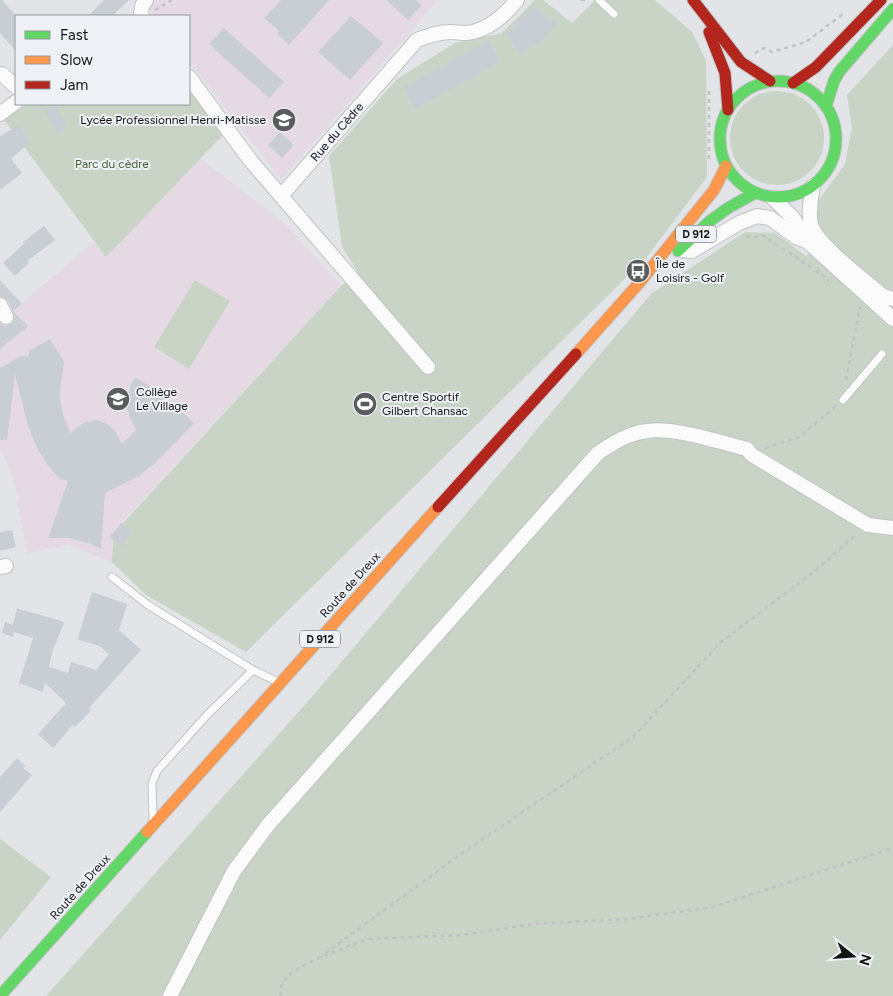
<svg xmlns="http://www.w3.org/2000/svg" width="893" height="996" font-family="Figtree,sans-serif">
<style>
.education{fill:#e5dae3}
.green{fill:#c9d4c7}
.building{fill:#c9cdd4}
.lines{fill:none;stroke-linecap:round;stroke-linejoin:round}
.lane-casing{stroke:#c0c2c4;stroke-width:9}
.street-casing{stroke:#c0c2c4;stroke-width:16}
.fast-casing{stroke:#c0c2c4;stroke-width:13}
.slow-casing{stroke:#c0c2c4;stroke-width:13}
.jam-casing{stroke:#c0c2c4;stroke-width:13}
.path{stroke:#c1c2c2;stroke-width:2.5;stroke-dasharray:4 4;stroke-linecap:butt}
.lane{stroke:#fbfbfb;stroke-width:7}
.street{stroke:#fbfbfb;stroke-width:14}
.fast{stroke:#63d668;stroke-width:11}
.slow{stroke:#ff974d;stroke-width:11}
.jam{stroke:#b3261e;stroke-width:11}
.labels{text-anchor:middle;stroke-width:4;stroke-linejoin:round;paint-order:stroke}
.shield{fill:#eef1f6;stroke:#555658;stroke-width:1}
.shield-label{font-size:11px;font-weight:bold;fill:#131315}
.poi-label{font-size:12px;fill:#131315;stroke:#eef1f6;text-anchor:start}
.street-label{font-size:12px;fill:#131315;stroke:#eef1f6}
.park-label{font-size:12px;fill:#456133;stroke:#eef1f6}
</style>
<rect width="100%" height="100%" fill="#e2e4e7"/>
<path class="education" d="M152,0H438L281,180L189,61V16H155L147,7Z
M200,158L287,225L341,286L121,523L114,533L112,562L68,545L27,553L17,501L19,500L11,473L0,449V349L27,326L13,311L95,241L106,257Z"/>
<path class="green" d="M535,0H543L572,23L595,0H655L692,32L706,61L707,177L647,257L246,652L146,595L112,562L114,533L341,286L358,272L342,247L329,156L397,79L455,43L502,33Z
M893,45V996H46L317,691L651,294L745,232L775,233L806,256L825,241L813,208L845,164L852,128L847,95Z
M730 138a47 47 0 1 1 94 0a47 47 0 1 1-94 0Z
M189,91L224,134L106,257L2,117L23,104H189Z
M195,280L230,301L189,369L154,347Z
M0,839L51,877L0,940Z"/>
<path class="building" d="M0,0H2L16,16V51L0,33Z
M104,0H129L112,16H88Z
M281,0H329L289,45L277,34L279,31L264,18Z
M386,0H416L422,5L408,20Z
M534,6L556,24L540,43L519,54L506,32L516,26L514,22L524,15H525Z
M351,16L383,43L350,80L318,52Z
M224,28L284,82L269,98L209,44Z
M489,40L500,62L415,109L403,88Z
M54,104L68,126L58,133L44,111Z
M19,125L30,142L11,159L22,173L0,190V136Z
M280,132L294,145L282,158L268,145Z
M44,226L55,240L27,261L29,263L15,276L3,263L24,244L23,242Z
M0,280L22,304L13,311L28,326L0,349V323L5,326L9,325L13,322L15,317L8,301L0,296Z
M50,339L64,362L60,388V400L63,414L70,433L85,422L97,420L109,425L114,430L122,444L136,430L127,409V400L131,384L135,378L158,391L194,423L154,464L139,476L105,493L101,549L91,544L69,538H48L68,481L60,479L47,464L38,450L28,426L15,374L7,440H0V368L21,356L28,357L29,351Z
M121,523L132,531L123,546L110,537Z
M12,530L16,547L0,551V532Z
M92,592L127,604L119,630L141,650L89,708L91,710L86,716L75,727L73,725L53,748L38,734L66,703L45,683L43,692L19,683L33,638L14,632L13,637L2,633L5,622L13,625L17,609H19L62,621L64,623L53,649L49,667L68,673L71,662L96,670L109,654L100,646L79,640L78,638Z
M17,758L25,766L23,768L32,775L0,812V777Z"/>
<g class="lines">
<g class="lane-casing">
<path id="lane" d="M599,0L614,14
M843,400L882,354
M112,577L148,605L253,670
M153,819L152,783L157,771L207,715L253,670L278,682"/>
</g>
<g class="street-casing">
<path id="street" d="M141,16L142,6L146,0
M2,74L16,87
M189,77L250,160L281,196L417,40C428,36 438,32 451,32C456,32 461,33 466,33C488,31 504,16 517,0
M0,114L16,102
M813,186C811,198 808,212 811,225C818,246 865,280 883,296L893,299
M281,196L428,367
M773,198L793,218L807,241L893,319
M682,250L692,251L739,223L757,216L770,218L796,237L806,241
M0,305L6,317
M0,567L6,566
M170,996L234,871L268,825L598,453C613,443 629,433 647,431C674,427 719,442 747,449L752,455L868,525L893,528"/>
</g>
<g class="fast-casing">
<path id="fast" d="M720 139a58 58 0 1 1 116 0a58 58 0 1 1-116 0Z
M826,106L834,81L839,72L893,9
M678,251L710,221L728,208L755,193
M0,996L147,832"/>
</g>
<g class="slow-casing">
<path id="slow" d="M576,354L640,282L714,190L726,166
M147,832L438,507"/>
</g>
<g class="jam-casing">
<path id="jam" d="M693,0L741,62L770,81
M709,32L725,73L728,110
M793,83L816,67L881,0
M438,507L576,354"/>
</g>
<path class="path" d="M581,0H586
M155,10L172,0
M755,53L764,48L772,52L806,42L843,14
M709,91V161
M746,236L755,237L762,235L820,273L829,281
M846,380L860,307
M765,448L799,437L837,405
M324,956L367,939L462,935L533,924L627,919L713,907L893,848
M319,958L461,854L633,737L722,641L812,573L858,533
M281,996C276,975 304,966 319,958"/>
<use href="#lane" class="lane"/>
<use href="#street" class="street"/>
<use href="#fast" class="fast"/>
<use href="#slow" class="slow"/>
<use href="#jam" class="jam"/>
</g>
<defs>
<g id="school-disc" transform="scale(1.25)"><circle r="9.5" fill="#5b5c5e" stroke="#eef1f6"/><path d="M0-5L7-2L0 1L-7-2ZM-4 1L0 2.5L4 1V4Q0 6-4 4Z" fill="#fff"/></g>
<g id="bus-disc" transform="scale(1.25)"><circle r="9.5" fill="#5b5c5e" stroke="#eef1f6"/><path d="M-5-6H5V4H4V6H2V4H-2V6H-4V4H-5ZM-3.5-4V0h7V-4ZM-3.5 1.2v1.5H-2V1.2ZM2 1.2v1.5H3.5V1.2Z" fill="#fff"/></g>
<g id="stadium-disc" transform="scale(1.25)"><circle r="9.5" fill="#5b5c5e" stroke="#eef1f6"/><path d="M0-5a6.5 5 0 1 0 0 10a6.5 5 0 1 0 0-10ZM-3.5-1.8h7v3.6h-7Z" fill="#fff"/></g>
</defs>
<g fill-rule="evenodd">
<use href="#school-disc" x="284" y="120"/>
<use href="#bus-disc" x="638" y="271"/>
<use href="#school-disc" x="118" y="399"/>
<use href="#stadium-disc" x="365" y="404"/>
</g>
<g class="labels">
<g class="shield">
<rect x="676" y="225.5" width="40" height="17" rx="4"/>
<rect x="300" y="630.5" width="40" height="17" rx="4"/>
</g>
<g class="shield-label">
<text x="696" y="238">D 912</text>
<text x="320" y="643">D 912</text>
</g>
<g class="poi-label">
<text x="266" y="124" text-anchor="end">Lycée Professionnel Henri-Matisse</text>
<text x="656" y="268">Île de<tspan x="656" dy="14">Loisirs - Golf</tspan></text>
<text x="136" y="396">Collège<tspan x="136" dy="14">Le Village</tspan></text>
<text x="382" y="401">Centre Sportif<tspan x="382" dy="14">Gilbert Chansac</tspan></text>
</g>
<g class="street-label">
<text transform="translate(337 132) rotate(-49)" y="4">Rue du Cèdre</text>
<text transform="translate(350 585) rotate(-48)" y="4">Route de Dreux</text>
<text transform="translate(80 887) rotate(-48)" y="4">Route de Dreux</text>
</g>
<g class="park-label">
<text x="112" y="168">Parc du cèdre</text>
</g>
</g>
<rect x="15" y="15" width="175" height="90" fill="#eef1f6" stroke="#96989c"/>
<rect x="25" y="31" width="25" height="8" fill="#63d668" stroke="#96989c"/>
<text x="60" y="40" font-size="15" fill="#131315">Fast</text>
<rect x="25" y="56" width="25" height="8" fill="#ff974d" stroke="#96989c"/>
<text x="60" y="65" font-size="15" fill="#131315">Slow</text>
<rect x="25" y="81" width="25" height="8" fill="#b3261e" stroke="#96989c"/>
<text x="60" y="90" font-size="15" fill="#131315">Jam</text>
<g transform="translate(853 956) rotate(107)" stroke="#eef1f6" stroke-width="4" paint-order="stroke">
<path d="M0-4L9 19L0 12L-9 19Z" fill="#131315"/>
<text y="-8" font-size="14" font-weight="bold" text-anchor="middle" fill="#131315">N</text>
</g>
</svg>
